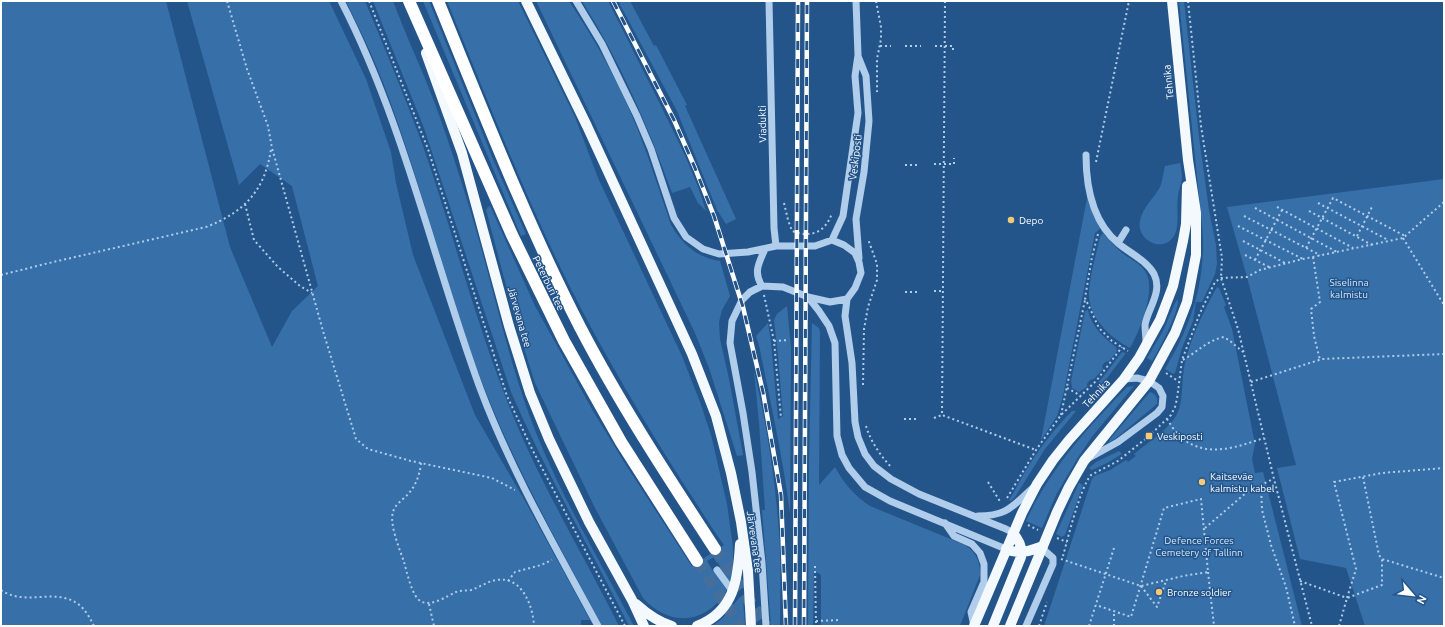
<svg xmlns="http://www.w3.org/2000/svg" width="1445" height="627" font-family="Ubuntu,sans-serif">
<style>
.green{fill:#376fa8}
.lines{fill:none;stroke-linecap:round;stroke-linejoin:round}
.highway-tunnel{stroke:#446e9c;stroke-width:12;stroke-dasharray:12 6;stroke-linecap:butt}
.path{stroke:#b0cdeb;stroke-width:2;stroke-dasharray:2 3;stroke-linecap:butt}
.minor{stroke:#b0cdeb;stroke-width:7}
.major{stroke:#f4f9fe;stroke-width:10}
.highway{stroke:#fff;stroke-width:12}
.rail-casing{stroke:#fff;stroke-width:4.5}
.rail{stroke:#23558b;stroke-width:3;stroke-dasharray:9;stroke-linecap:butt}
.poi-dot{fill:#f6ca73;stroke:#23558b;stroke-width:1.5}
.labels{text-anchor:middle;stroke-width:3;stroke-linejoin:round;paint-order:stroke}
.street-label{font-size:10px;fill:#fff;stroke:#23558b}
.poi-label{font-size:10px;fill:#fff;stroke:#23558b;text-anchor:start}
.park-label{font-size:10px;fill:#d5e6f8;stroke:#23558b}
</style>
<rect width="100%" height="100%" fill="#23558b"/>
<path class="green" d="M1,1H166L230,247L272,347L292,311L318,286L292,186L260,164L239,185L187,1H329L366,79L391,152L396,183L413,255L475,415L525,501L590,620H581V626H1Z
M346,1H365C385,49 405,97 423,146C452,230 474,316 506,398C536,477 581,550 619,626H602C557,541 509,457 476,366C443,273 419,177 384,85C373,56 359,28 346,1Z
M373,1H393C406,36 422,69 435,104C447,136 457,168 467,200C490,272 504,346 530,417C557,490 598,557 634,626H629C590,548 546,473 511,392L424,128Z
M423,1H429L495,164L526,234L521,236Z
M447,1H518L575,117L598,178L682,356L700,402L711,435L727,504L733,547V563L730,583L719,567L720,566L714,557L707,561L713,571L714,570L727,590C706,625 669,627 643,598L594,506L535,383L516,323L486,210L488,207L490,206L491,208L535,306L593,411L624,462L691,565L692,566L724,545C710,526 698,505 685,486C643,420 603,353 568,283C523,192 486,96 447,1Z
M536,1H569C596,41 620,85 638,130C650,161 660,193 671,225C683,245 696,257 720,261L730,296L722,310L719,322L720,339L729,379L743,455L737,456L709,368L695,333Z
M582,1H608C624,32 639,63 655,94C674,133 694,170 706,211L698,203L690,187L672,193C648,126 620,61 582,1Z
M618,1H630L654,46L656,45L687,105L685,106L736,219L726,224L717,210L677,111Z
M1179,1H1184L1199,137L1209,210L1216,245L1217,264L1215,274L1202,302H1196L1193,321L1182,348L1175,373L1173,374L1165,369C1184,338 1199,301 1202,265C1204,248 1203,232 1201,215Z
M1180,163C1181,168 1182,174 1182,179C1181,185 1178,191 1178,197C1176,209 1180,225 1174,236C1163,254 1136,240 1140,221C1142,208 1154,198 1160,187C1163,181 1163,172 1165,166Z
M1444,179V626H1365L1346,568L1300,559L1277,468L1296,465L1247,277L1227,207Z
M1087,198L1094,217L1101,228L1095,233L1063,396L1057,416L1041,440Z
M1103,233C1109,239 1114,246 1121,252C1128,258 1140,263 1145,271C1157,288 1140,331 1130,348C1108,336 1087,316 1089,290C1091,272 1096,254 1100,237Z
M1217,287L1219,288L1226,305L1224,307L1232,329L1255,444L1252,459L1255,473L1263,472L1302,626H1044L1092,479L1094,476L1110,470L1126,460L1128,462L1136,456L1134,454C1147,443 1170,429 1177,414C1184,400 1181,379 1185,363C1191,337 1204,311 1217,287Z
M1178,299C1180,310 1159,350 1152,361L1147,358L1163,331L1175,303Z
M787,306L791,348L790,514C783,457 770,401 759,345L756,336L768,323L771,342L778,419L783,416L778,356L774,320L777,314Z
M1088,310C1091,326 1104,338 1116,347L1117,351L1109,361L1105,362L1102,366L1103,369L1094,379L1090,380L1087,384V387L1079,392L1072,388L1071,381L1085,311Z
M812,323L819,328L820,332L819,485L835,467C845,485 854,495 870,506L965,545C977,553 980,562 980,575L960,626H821V575L814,570L813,626H808L809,462Z
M1122,352L1126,353L1101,386L1099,382Z
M754,371C768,429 777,490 780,550C781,575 780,601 780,626H771L762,510H765L759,423Z
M1134,386L1091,438L1077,459L1056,495L1042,528L1026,521C1051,467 1087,429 1127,387Z
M1150,392C1156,394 1158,398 1157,404L1115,439L1109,442L1110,439Z
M1072,411H1076L1045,449L1015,497L1011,501L1009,500C1015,491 1020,480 1026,470C1039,449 1055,428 1072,411Z
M1119,451L1122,454L1107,463L1092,470L1089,468L1096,462Z
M1079,483L1083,485L1065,535L1062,537L1056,534Z
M740,597L743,599L745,626H712C727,617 729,609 740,597Z"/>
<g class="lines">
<path class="highway-tunnel" d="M715,549L766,626
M697,561L740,626"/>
<path class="path" d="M227,1L247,69L268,126L272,148L323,331L356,439L368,449L411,461L492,478L515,490
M369,1L428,149L507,396L532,449L625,626
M876,1L881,27V39L877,59V92
M945,1L942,415L1036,450
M1188,1L1201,126L1222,258L1221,278L1238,329L1274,479L1312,626
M880,46H891
M905,46H921
M935,46H953V53
M1096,162L1129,1
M934,164H954V158
M905,165H920
M784,203L788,220L792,231C811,238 825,233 832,213
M1318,203L1388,240
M245,204L254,240L278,267L300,286L312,293
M1277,207L1353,248
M1255,208L1337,252
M1309,211L1372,245
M1244,216L1320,255
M1238,226L1303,259
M1098,234L1092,257L1085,298L1099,328L1112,341L1128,351
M1357,236L1372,207
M1403,238L1444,305
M1243,241L1287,264
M1306,248L1333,198L1405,236
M1245,255L1269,267
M1313,257L1320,302L1311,309L1314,336L1320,360
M1255,260L1282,210
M1,275L49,263L206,227C245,212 265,190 271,149
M934,291H943
M905,292H919
M764,295L774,341L781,418
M774,341L789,340
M1183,360C1197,352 1208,340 1224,337L1230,341L1243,352
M1166,373L1178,381
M1251,382L1322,359L1444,354
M863,385L864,329L868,307L877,280V264L868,239
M1067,388L1081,396
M1061,415L1085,300
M934,418L942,415
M904,419H919
M1167,419C1171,425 1176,434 1183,439C1208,458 1237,447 1264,438
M866,426C871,442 880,455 891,467
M421,463C420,474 416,485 409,493C404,499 395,504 393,512C389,524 400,550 404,562C407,572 412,598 422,602C433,606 447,596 456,592C461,590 466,591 471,590C480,587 488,581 497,580C522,576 533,606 534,626
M1363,477L1379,555L1382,559L1444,578
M988,482L1001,503
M1261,486L1262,510L1271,545L1286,587L1295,626
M1007,498L1036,450L1061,415L1097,380L1122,347
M1028,525L1038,530
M1205,528L1247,492L1273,479
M1057,538L1067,542
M1063,556C1068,538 1080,488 1091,475L1118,461L1149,436L1171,415L1175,407L1177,399L1182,360L1200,313L1215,282L1221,278L1247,277L1260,270L1303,259L1403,238L1444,202
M1061,559L1141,586L1183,576L1208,572L1201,499L1164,508L1131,617L1096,605
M815,566L816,626
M1208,572L1214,626
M508,581L515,572L541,565L552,560
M1300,581L1347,598L1356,569L1334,482L1382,473L1444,468
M1141,586L1157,607L1166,581
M1,590C26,607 54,587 78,604C85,609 90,618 94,626
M429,604L434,626
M816,621L841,620
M1039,626L1047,602
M1089,626L1114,548
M1114,626V611
M1339,626L1347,598L1382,585V559"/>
<path class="minor" d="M341,1C404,123 433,260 480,388C511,471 556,548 598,626
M576,1L602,44L637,116L651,149L674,218L686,237L703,249L719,254L748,252L776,246H815L832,240L844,245L855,253L859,262L861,273L855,288L847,299L830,302L808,297L783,287L762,286L750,292L742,300L732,321L730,343L743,413L752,472L762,563L766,626
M769,1L774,228L776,246
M858,56L866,76L869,121L864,172L856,219L859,258
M1086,155C1086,187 1092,222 1119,244C1130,253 1147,261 1154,274C1163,292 1148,308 1145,325C1145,330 1146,337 1146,343
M832,240L843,216L858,113L855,76L858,55L856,1
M1118,243L1126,230
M762,286C753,272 759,263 765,249
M808,297L819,311L829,326L835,343L837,436L842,455L849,468L865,487L890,501L1006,549
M847,299L845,316L852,363L855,422L858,437L865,454L874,466L891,479L919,494L1006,529L1013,533
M1089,458L1118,442L1157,413L1162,407L1163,396L1159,388L1149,381L1137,378L1124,379
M978,516C1009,516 1013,505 1034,487
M945,523L954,536L972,544L980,553L984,564V582L971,612L974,626
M717,570L733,592
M1026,626L1053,564V558L1045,551L1043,546"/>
<path class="major" d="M526,1L587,126L692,354L716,416L731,473L741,522L748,571L751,626
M426,53L462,153L509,326L530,393L549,439L589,522L632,600L644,626
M1006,549C1019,555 1030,551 1043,546
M636,604C647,614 658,622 672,626
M697,626C734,612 738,580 740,544
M974,626L1022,513L1037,484L1053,460L1069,440L1124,379L1139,358L1160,320L1173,286L1183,241L1186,224L1187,186
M993,626L1021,557C1023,548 1019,540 1013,533
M1010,626L1057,512L1069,487L1084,461L1149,381L1175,333L1187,302L1196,255V213L1188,160L1172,1"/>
<path class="highway" d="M409,1L512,235L564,341L621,442L697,561
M438,1C483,111 526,222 580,327C620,404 668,477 715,549"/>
<g class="rail-casing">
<path id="rail" d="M613,1L674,120L695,168L714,216L743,307L763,392L781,495L786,626
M795,626L798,1
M804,626L807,1"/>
</g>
<use href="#rail" class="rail"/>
</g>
<g class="poi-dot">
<circle cx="1011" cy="220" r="4"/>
<rect x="1145" y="432" width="8" height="8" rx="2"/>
<circle cx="1202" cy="482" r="4"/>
<circle cx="1159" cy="592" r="4"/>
</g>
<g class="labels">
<g class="street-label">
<text transform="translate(1168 82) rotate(-96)" y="4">Tehnika</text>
<text transform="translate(762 124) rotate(-91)" y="4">Viadukti</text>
<text transform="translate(855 157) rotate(-83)" y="4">Veskiposti</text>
<text transform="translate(549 283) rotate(64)" y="4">Peterburi tee</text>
<text transform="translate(520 317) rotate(74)" y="4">Järvevana tee</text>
<text transform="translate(1096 393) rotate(-47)" y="4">Tehnika</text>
<text transform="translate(755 542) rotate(82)" y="4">Järvevana tee</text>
</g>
<g class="poi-label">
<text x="1019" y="224">Depo</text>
<text x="1157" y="440">Veskiposti</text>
<text x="1210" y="480">Kaitseväe<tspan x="1210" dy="12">kalmistu kabel</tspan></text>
<text x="1167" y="596">Bronze soldier</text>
</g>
<g class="park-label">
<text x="1349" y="286">Siselinna<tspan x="1349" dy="12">kalmistu</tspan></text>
<text x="1199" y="544">Defence Forces<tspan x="1199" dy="12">Cemetery of Tallinn</tspan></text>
</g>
</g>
<rect width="1445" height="627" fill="none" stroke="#ffffff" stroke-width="4"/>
<g transform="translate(1413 595) rotate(118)" stroke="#23558b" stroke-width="3" paint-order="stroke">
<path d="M0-3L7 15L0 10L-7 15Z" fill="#ffffff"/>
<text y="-6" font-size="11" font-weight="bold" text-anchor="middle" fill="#ffffff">N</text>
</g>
</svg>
